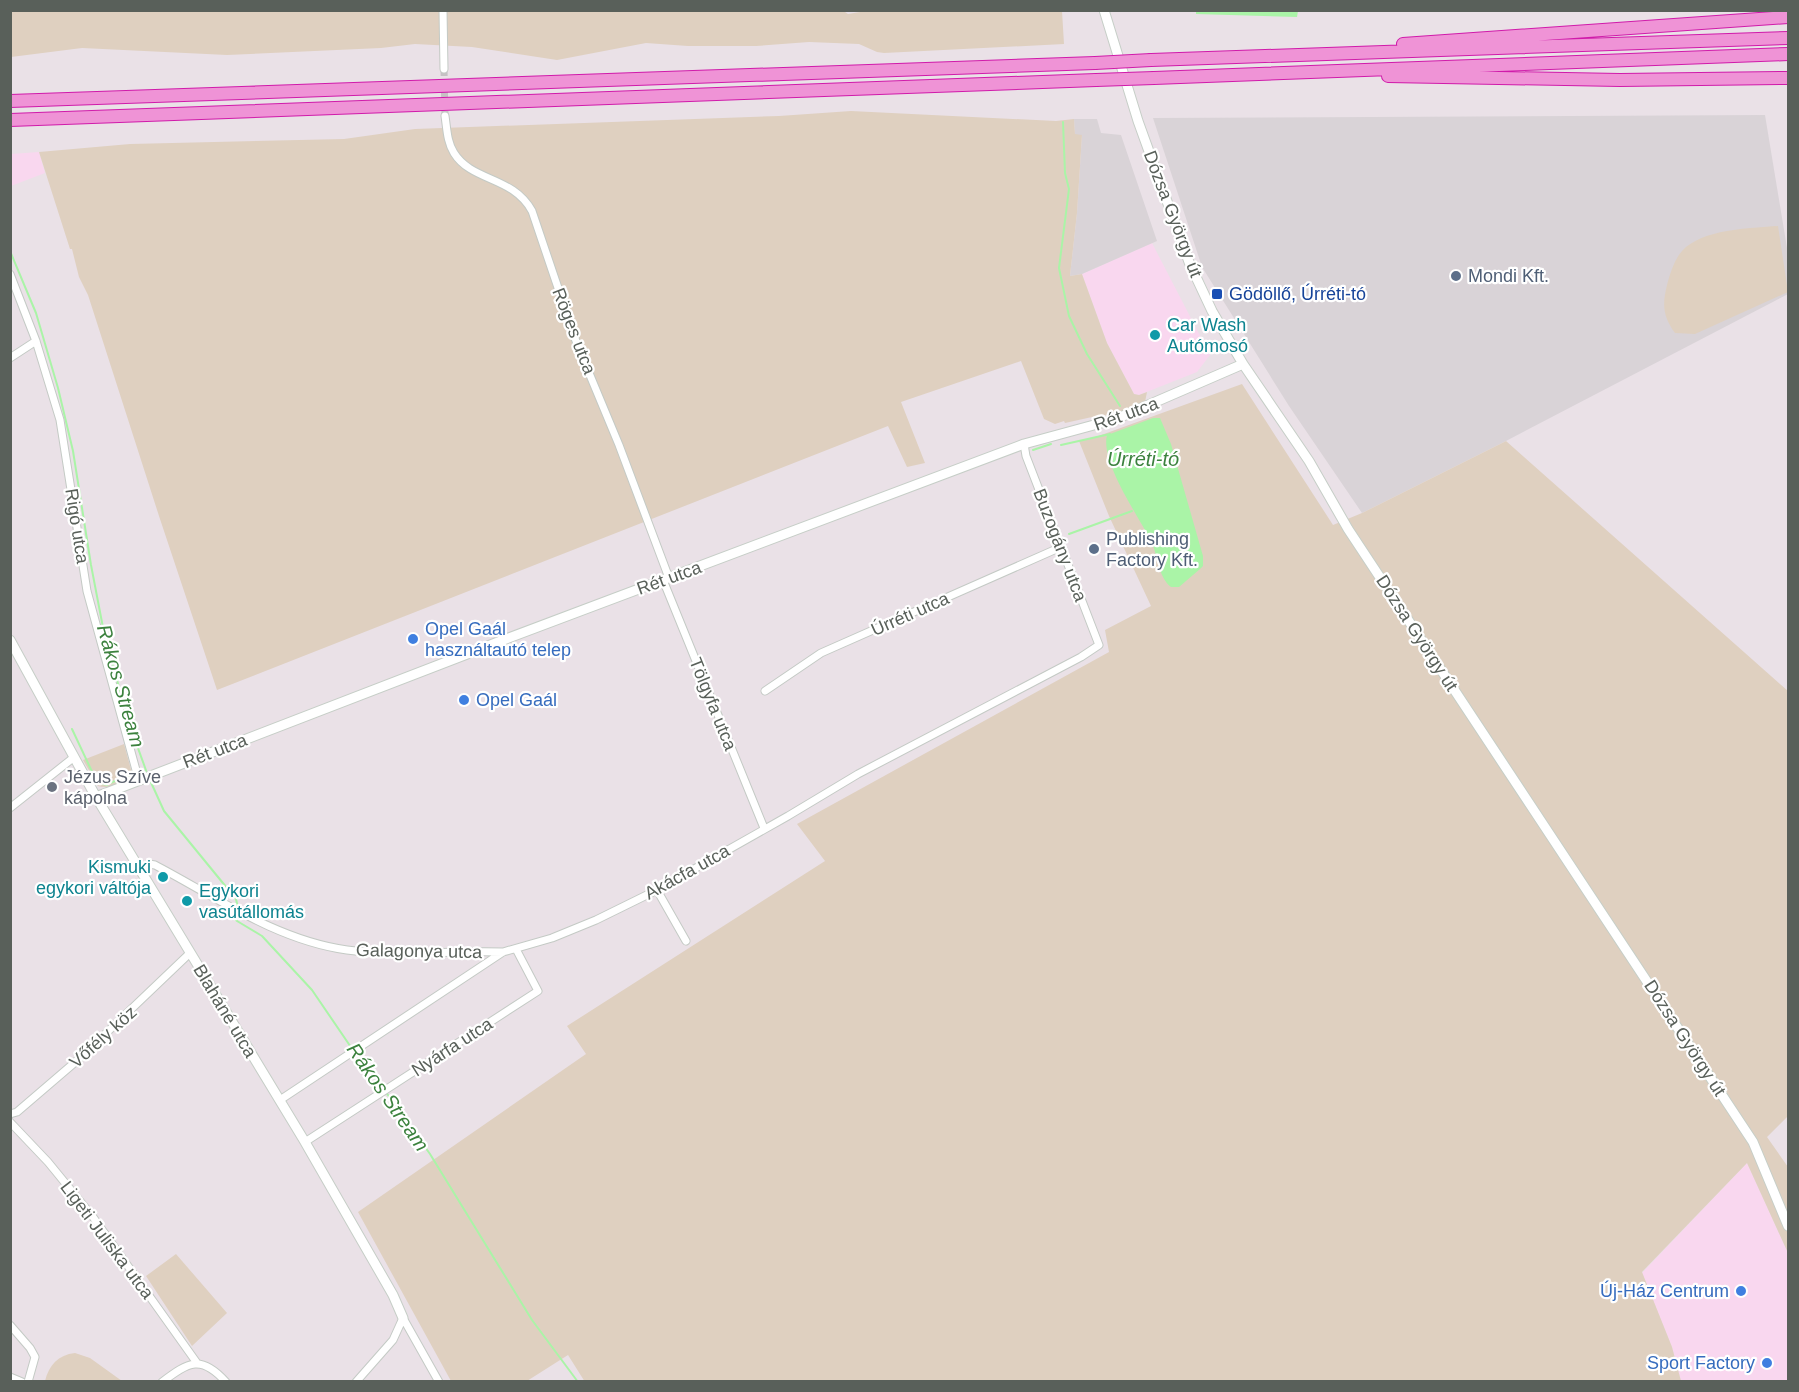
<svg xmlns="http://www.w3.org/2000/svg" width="1799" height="1392" font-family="Helvetica,sans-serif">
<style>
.commercial{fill:#f9d7ef}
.industrial{fill:#d9d3d7}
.green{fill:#dfd0c0}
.water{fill:#aaf4a7}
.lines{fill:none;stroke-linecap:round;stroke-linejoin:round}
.stream{stroke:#aaf4a7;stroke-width:2}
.street-tunnel{stroke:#c6c1c4;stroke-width:7;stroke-dasharray:7 3.5;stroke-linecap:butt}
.street-casing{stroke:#c4cac5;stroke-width:9}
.secondary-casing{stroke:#c6cec7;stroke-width:11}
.highway-casing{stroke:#d01baa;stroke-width:14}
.street{stroke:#fff;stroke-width:7}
.secondary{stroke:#fff;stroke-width:9}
.highway{stroke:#ef93d6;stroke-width:12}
.highway-bridge-casing{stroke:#d01baa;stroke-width:14;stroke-linecap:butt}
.highway-bridge{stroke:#ef93d6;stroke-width:12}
.service-dot{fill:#5c6f8a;stroke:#fff;stroke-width:2}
.transit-dot{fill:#1a4fb4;stroke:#fff;stroke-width:2}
.culture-dot{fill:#0f9aa8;stroke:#fff;stroke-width:2}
.shop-dot{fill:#3f7fe0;stroke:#fff;stroke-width:2}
.worship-dot{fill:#6b7280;stroke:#fff;stroke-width:2}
.labels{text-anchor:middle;stroke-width:4.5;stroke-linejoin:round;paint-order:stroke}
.street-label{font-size:18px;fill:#59605a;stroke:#fff}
.service-label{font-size:18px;fill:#4e5e75;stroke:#fff;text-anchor:start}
.transit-label{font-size:18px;fill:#164399;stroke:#fff;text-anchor:start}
.culture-label{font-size:18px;fill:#0d838f;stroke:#fff;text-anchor:start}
.shop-label{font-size:18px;fill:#366cbe;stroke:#fff;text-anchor:start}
.worship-label{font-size:18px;fill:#5b616d;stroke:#fff;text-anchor:start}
.water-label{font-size:20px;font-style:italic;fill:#3c823e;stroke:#fff}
</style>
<rect width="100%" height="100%" fill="#eae1e7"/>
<path class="commercial" d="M39,152L45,173L11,186V154Z
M1152,243L1210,355L1197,372L1139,395L1134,394L1107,343L1082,274Z
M1747,1163L1788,1253V1381H1681L1672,1347L1642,1273Z"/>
<path class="industrial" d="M1765,115L1788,254V294L1506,441L1362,513L1289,406L1202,267L1153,118Z
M1074,119H1097L1101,133L1121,135L1157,241L1082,274L1070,276L1077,213L1082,135H1075Z"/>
<path class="green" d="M842,10L848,14L872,10L1062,11L1064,44L884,53L877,52L859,44L809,42L756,46H688L646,43L557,60L472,47L415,44L381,48L227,55L82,48L11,57L10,11Z
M851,111L1056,121L1074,119L1075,134L1082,135L1077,213L1070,276L1082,274L1107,343L1134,394L1139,395L1147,392L1145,402L1118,414L1092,417L1065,423L1064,421L1055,424L1044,419L1021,361L901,402L925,463L907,467L888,426L217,690L159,516L88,295L79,277L72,249H70L39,152L130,144L344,139L415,129L779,116Z
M1778,226L1788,292L1695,334L1675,333C1663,316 1662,305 1667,285C1670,274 1674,260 1682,251C1702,229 1750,228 1778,226Z
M1242,384L1333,525L1362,513L1506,441L1788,691V1116L1767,1137L1788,1167V1253L1747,1163L1642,1272L1672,1347L1681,1381L585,1382L568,1355L527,1381H451L358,1212L586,1054L567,1026L825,861L797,824L1109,652L1105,630L1151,606L1109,516L1079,441L1093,438Z
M124,744L133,777C125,784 108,789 98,786L83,760Z
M176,1254L227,1313L192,1346L146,1276Z
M75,1353L90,1358L122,1381H45C49,1365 58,1355 75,1353Z"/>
<path class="water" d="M1196,10H1298V11L1297,17L1196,14Z
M1153,418H1160L1171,444L1203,556V566L1200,569L1179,587H1171C1158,577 1158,555 1151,541C1139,517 1100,462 1107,435L1110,434Z"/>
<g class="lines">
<path class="stream" d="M1063,122L1065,173L1069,189L1059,268L1069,316L1087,354L1120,406
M10,251L36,313L58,388L73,451L91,565L105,638L130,726L147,773
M1061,445L1110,434
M1033,450L1051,444
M1069,534L1132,511
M72,729L95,778L100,783L107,785
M149,778L164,811L236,899L238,908
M110,783L130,775
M236,913L235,919L237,921L262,936L312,990L357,1056L378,1081L430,1154L532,1320L578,1382"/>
<path class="street-tunnel" d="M444,69L445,116"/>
<g class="street-casing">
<path id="street" d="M443,10L444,69
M445,116C447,129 447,142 454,153C472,182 513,176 532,211L577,344L619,445L669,578
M10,274L36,341L60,420L87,591L139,781
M10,358L36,341
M663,580L764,828
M765,691L821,653L1061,547
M10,808L73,758
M139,869L149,864L155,865C216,897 276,940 347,950C399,957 451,950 503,952
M657,890L686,941
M280,1100L503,952L552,938L596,920L657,890L788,816L858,774L1081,657L1099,645L1026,456L1024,444
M10,1114L17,1112L80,1058L190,953
M10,1122L48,1162L93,1217L197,1363
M305,1142L538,991L516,949
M403,1318L439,1382
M10,1325L30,1348L35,1357L28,1382
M10,1377L22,1382
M162,1382C189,1362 201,1354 226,1382
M356,1382L393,1340L403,1318"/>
</g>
<g class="secondary-casing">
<path id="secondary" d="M1104,10L1138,121L1189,262L1212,311L1243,364L1309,461L1348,529L1753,1142L1788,1226
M10,640L96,797L305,1142L393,1295L403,1318
M96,797L506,639L1024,444L1116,419L1243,364"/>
</g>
<g class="highway-casing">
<path id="highway" d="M1403,44L1788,17
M1151,60L1788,38
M1388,76L1620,80L1788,78
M1154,78L1788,54
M10,101L1095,63
M10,120L1096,80"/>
</g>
<use href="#street" class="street"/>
<use href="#secondary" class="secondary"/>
<use href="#highway" class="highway"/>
<g class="highway-bridge-casing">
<path id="highway-bridge" d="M1095,63L1151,60
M1096,80L1154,78"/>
</g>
<use href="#highway-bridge" class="highway-bridge"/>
</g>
<g class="service-dot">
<circle cx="1456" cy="276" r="6"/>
<circle cx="1094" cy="549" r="6"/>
</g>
<rect class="transit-dot" x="1211" y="288" width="12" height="12" rx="3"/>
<g class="culture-dot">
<circle cx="1155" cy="335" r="6"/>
<circle cx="163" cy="877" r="6"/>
<circle cx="187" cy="901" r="6"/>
</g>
<g class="shop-dot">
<circle cx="413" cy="639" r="6"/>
<circle cx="464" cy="700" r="6"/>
<circle cx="1741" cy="1291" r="6"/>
<circle cx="1767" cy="1363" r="6"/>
</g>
<circle class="worship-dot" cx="52" cy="787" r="6"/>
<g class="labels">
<g class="street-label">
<text transform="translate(1173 214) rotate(69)" y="6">Dózsa György út</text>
<text transform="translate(574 331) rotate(69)" y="6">Röges utca</text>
<text transform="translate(1126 414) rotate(-20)" y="6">Rét utca</text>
<text transform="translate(77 526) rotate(81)" y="6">Rigó utca</text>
<text transform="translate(1060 545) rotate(69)" y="6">Buzogány utca</text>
<text transform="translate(669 578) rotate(-20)" y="6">Rét utca</text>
<text transform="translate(910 614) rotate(-24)" y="6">Úrréti utca</text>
<text transform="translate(1417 633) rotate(57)" y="6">Dózsa György út</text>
<text transform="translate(713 704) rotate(68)" y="6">Tölgyfa utca</text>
<text transform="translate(215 751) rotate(-21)" y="6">Rét utca</text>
<text transform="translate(687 872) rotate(-29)" y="6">Akácfa utca</text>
<text transform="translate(419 951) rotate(1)" y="6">Galagonya utca</text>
<text transform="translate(225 1011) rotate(59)" y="6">Blaháné utca</text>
<text transform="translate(103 1037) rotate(-42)" y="6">Vőfély köz</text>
<text transform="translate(1685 1038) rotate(57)" y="6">Dózsa György út</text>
<text transform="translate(452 1047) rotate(-33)" y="6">Nyárfa utca</text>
<text transform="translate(107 1240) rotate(53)" y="6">Ligeti Juliska utca</text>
</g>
<g class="service-label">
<text x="1468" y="282">Mondi Kft.</text>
<text x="1106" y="545">Publishing<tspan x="1106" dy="21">Factory Kft.</tspan></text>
</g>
<g class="transit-label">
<text x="1229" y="300">Gödöllő, Úrréti-tó</text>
</g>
<g class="culture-label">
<text x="1167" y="331">Car Wash<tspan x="1167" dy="21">Autómosó</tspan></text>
<text x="151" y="873" text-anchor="end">Kismuki<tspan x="151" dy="21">egykori váltója</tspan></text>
<text x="199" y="897">Egykori<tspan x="199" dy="21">vasútállomás</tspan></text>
</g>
<g class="shop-label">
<text x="425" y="635">Opel Gaál<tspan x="425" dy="21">használtautó telep</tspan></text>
<text x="476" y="706">Opel Gaál</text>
<text x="1729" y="1297" text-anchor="end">Új-Ház Centrum</text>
<text x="1755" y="1369" text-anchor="end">Sport Factory</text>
</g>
<g class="worship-label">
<text x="64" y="783">Jézus Szíve<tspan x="64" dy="21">kápolna</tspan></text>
</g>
<g class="water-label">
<text x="1143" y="466">Úrréti-tó</text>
<text transform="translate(121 686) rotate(74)" y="7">Rákos Stream</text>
<text transform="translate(388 1097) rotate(55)" y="7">Rákos Stream</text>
</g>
</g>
<rect width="1799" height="1392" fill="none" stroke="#59605a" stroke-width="24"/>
</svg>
